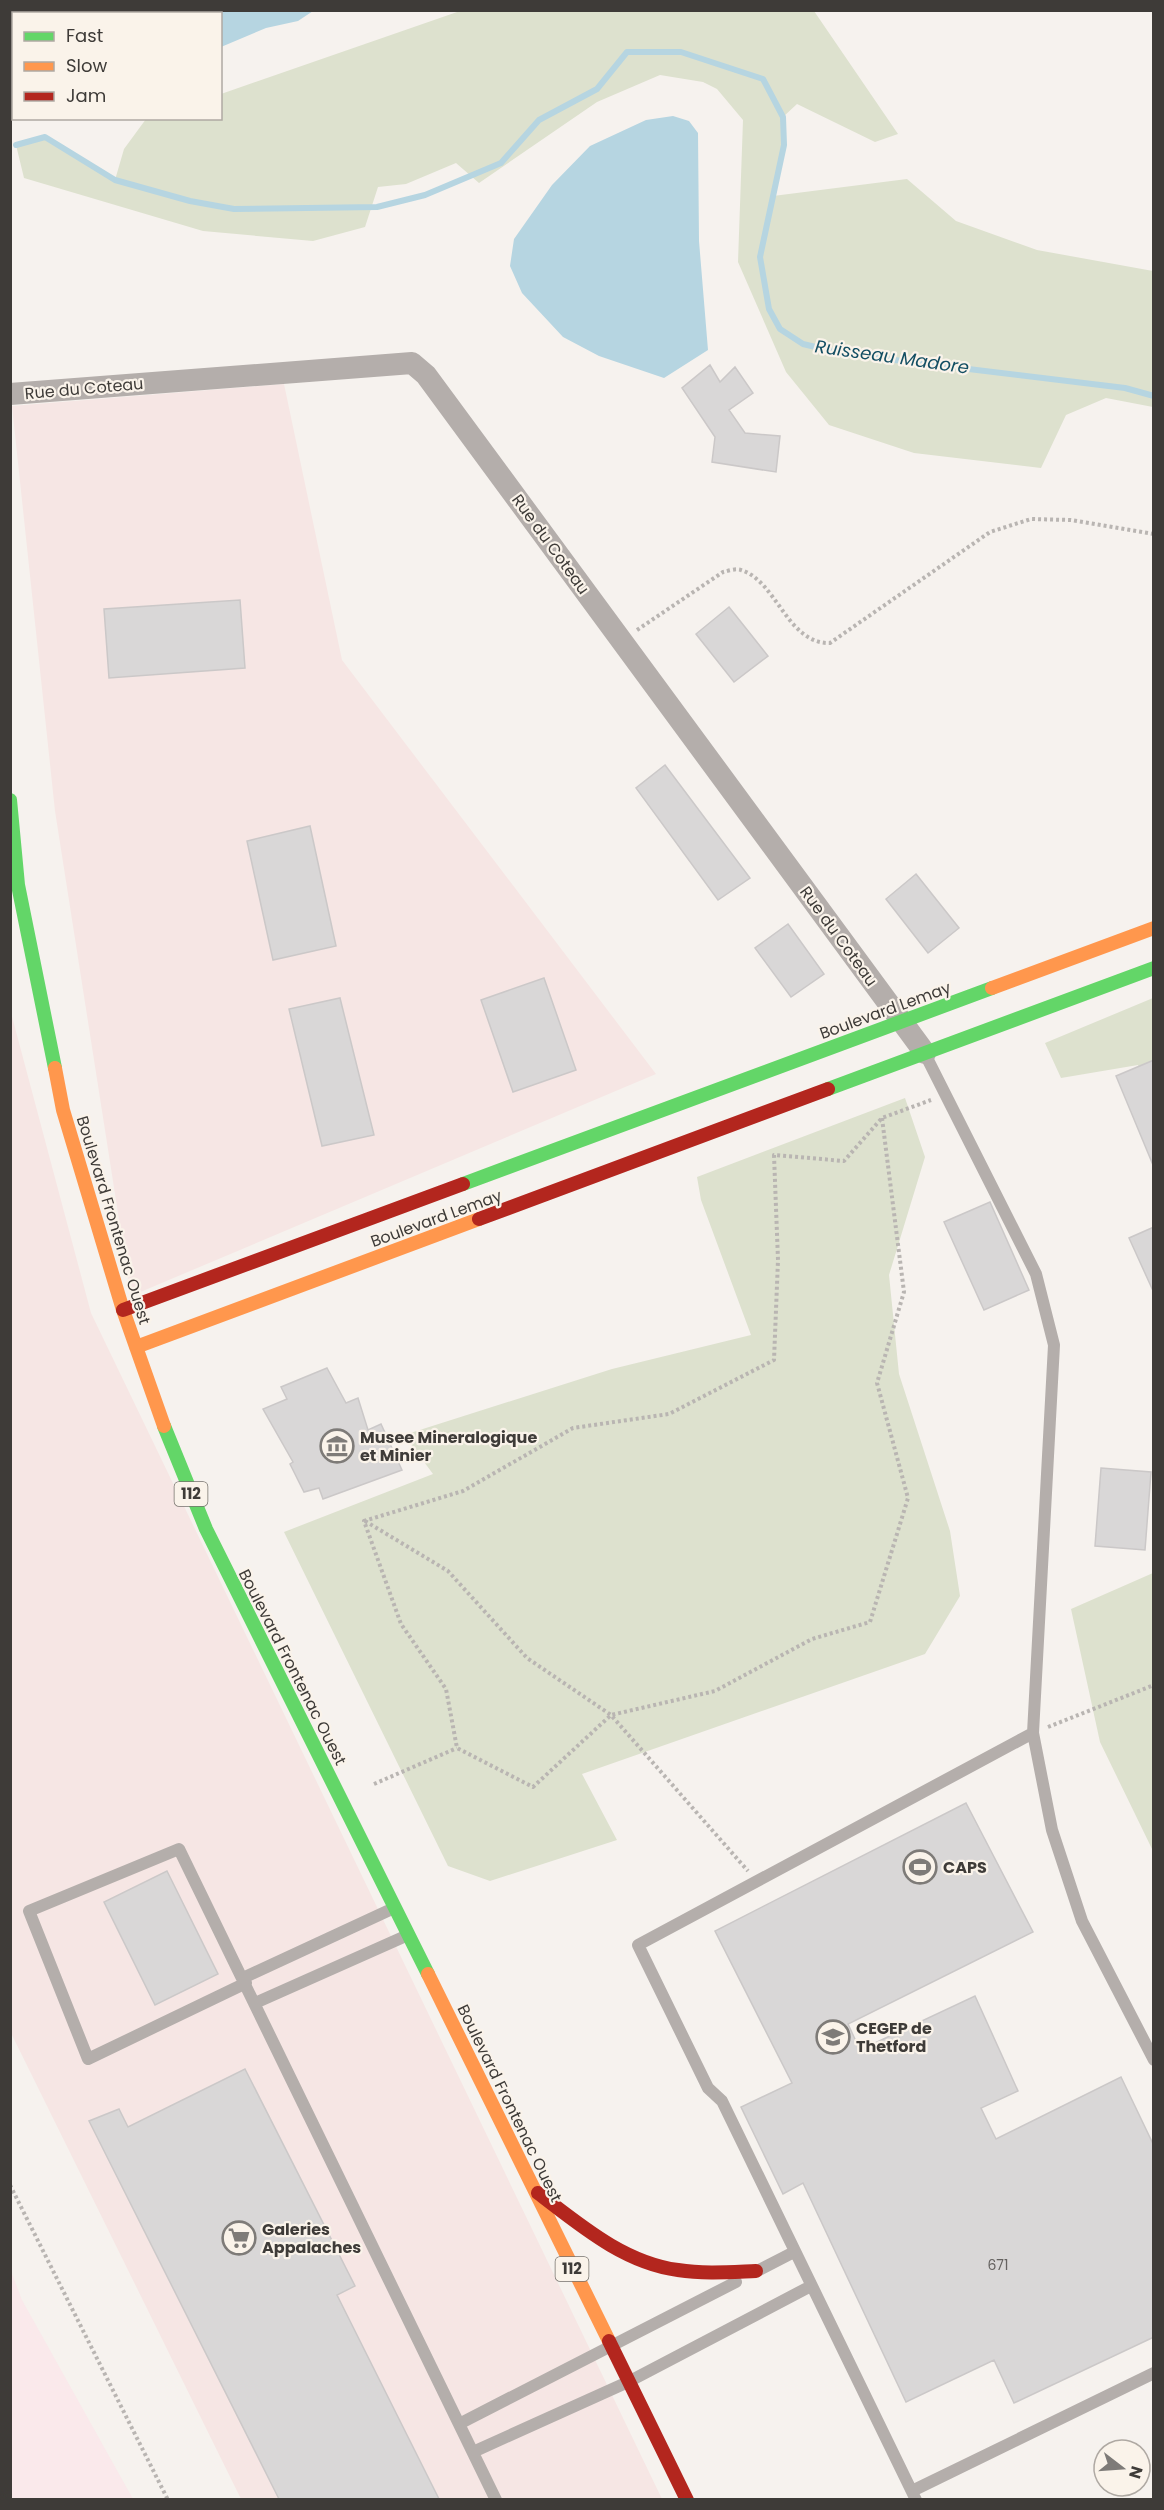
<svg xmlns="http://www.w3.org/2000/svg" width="1164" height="2510" font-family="Poppins,sans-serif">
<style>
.commercial{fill:#f6e6e4}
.industrial{fill:#fae9eb}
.green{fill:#dde1ce}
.water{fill:#b6d5e1}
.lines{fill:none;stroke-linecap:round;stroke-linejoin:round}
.stream{stroke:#b6d5e1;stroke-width:6}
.building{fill:#d9d7d7;stroke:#cbc8c8;stroke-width:1.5}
.path{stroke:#b9b5b2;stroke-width:4;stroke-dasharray:3 3;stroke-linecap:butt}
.lane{stroke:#b4aeab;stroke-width:12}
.street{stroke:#b4aeab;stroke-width:22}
.fast{stroke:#63d668;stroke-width:14}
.slow{stroke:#ff974d;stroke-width:14}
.jam{stroke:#b3261e;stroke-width:14}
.labels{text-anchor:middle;stroke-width:4.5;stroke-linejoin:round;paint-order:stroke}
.number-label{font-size:14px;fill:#656260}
.shield{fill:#faf3ea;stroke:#76726d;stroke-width:1.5}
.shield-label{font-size:15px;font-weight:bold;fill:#3e3b38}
.street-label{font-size:16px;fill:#3e3b38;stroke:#faf3ea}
.poi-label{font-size:16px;font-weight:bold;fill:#3e3b38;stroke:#faf3ea;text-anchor:start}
.water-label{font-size:18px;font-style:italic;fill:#134e63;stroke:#faf3ea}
</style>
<rect width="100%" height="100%" fill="#f6f2ee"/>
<path class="commercial" d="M284,384L342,660L656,1074L131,1296L55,811L12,406Z
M10,1009L91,1313L662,2499H241L11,2033Z"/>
<path class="industrial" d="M11,2271L22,2300L133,2499H11Z"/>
<path class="green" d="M460,11H814L898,134L875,142L797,104L783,117L784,145L773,196L907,179L956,221L1037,250L1153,271V407L1106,398L1066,415L1041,468L914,453L829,425L786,372L738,262L743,120L717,89L703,82L660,75L597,102L479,183L456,163L406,184L378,187L365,227L313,241L203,231L24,178L16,145L45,137L115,180L124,149L146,119L220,118L221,94Z
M1153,998V1100L1138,1065L1061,1078L1045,1043Z
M905,1098L925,1157L889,1275L899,1374L950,1531L960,1596L925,1654L582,1774L617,1840L490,1881L448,1866L284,1532L433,1474L404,1435L612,1369L751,1335L701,1200L697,1177Z
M1153,1573V1851L1100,1742L1071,1609Z"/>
<path class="water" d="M19,11H313L298,21L266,28L221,47L220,14H22Z
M673,116L689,121L698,133L699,241L708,350L664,378L599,356L563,337L522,293L510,266L514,239L552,185L590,146L646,120Z"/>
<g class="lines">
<path class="stream" d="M16,145L45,137L115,180L190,201L234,209L377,207L425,195L501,163L539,120L597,89L627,52H681L763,79L783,117L784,145L760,257L769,309L780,329L803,344L845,354L1125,388L1154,396"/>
</g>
<path class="building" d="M710,365L720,382L735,367L753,393L729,410L745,433L780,436L776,472L712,462L715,437L682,388Z
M240,600L245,668L109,678L104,609Z
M729,607L768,656L734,682L696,634Z
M665,765L750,878L718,900L636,788Z
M310,826L336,946L273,960L247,841Z
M916,874L959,928L928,953L886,899Z
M788,924L824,974L791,997L755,948Z
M544,978L576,1070L513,1092L481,1000Z
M340,998L374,1135L322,1146L289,1009Z
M1154,1060V1165H1153L1116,1076Z
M990,1202L1029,1290L984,1310L944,1222Z
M1154,1227V1293L1129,1238Z
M327,1368L346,1403L358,1398L368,1430L381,1424L402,1470L323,1499L319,1488L304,1492L290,1464L293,1462L263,1409L287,1399L281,1387Z
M1101,1468L1151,1472L1145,1550L1095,1546Z
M966,1803L1033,1932L848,2024L860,2050L975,1996L1018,2091L981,2108L996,2139L1121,2077L1154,2146V2337L1014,2403L994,2360L906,2402L803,2183L783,2194L741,2107L792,2083L715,1931Z
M167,1871L218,1974L155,2005L104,1902Z
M245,2069L355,2286L337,2295L439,2499H279L89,2121L119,2109L128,2127Z"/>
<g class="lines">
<path class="path" d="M637,630L723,572C728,571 736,568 741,570C777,581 787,644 830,643L990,532L1031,519L1071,520L1154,534
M882,1118L904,1292L877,1383L908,1498L870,1622L812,1639L715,1691L611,1715L533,1787L457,1748L446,1689L401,1624L364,1521L463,1491L573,1428L669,1414L774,1360L778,1260L774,1155L844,1161L882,1118L931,1100
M365,1521L448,1571L527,1658L611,1715L748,1871
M1048,1727L1154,1685
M374,1784L457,1748
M10,2185L168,2500"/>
<path class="lane" d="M925,1054L1036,1274L1054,1345L1033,1733L1052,1830L1082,1921L1154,2060
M243,1978L394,1908
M246,1983L88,2059L29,1911L179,1849L496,2500
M255,2003L408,1935
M757,2271L794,2252
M459,2424L736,2282
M473,2452L628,2382L811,2286
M912,2491L1154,2373
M916,2500L722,2101L708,2088L638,1945L1033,1733"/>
<path class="street" d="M10,394L412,363L426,375L925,1053"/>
<path class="fast" d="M10,800L18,885L55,1068
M828,1089L1154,968
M463,1184L992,988
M164,1426L206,1529L428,1974"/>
<path class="slow" d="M992,988L1154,928
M55,1068L63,1110L123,1310L164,1426
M136,1347L479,1219
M428,1974L609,2341"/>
<path class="jam" d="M479,1219L828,1089
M123,1310L463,1184
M538,2193C580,2225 624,2263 678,2270C704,2274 730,2272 756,2271
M609,2341L687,2500"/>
</g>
<defs>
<g id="museum-ring" transform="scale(1.725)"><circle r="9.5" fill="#faf3ea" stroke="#7e7b78" stroke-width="1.5"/><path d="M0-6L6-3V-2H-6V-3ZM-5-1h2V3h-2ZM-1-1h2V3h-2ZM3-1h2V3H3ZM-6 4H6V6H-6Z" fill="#7e7b78"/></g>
<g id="stadium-ring" transform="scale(1.725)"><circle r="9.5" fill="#faf3ea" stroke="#7e7b78" stroke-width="1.5"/><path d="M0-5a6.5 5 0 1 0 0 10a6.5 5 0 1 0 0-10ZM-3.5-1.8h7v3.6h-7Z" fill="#7e7b78"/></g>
<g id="university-ring" transform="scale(1.725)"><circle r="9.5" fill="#faf3ea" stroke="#7e7b78" stroke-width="1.5"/><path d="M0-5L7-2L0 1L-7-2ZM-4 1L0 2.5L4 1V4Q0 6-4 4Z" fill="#7e7b78"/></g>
<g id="supermarket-ring" transform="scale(1.725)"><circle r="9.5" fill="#faf3ea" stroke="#7e7b78" stroke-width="1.5"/><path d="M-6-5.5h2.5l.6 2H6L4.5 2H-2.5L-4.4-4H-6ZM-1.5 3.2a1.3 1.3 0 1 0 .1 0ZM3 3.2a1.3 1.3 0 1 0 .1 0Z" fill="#7e7b78"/></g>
</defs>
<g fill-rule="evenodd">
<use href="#museum-ring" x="337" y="1446"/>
<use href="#stadium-ring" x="920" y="1867"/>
<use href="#university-ring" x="833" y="2037"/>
<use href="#supermarket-ring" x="239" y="2238"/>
</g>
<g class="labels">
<g class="number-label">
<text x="998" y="2270">671</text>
</g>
<g class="shield">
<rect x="174.5" y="1482" width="33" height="24" rx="4.5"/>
<rect x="555.5" y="2257" width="33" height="24" rx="4.5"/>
</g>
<g class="shield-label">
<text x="191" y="1499">112</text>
<text x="572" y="2274">112</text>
</g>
<g class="street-label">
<text transform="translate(84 388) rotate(-5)" y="6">Rue du Coteau</text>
<text transform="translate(551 544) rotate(54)" y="6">Rue du Coteau</text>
<text transform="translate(839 936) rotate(54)" y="6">Rue du Coteau</text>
<text transform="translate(885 1010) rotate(-20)" y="6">Boulevard Lemay</text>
<text transform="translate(436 1218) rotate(-20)" y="6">Boulevard Lemay</text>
<text transform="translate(114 1220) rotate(73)" y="6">Boulevard Frontenac Ouest</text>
<text transform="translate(293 1667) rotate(63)" y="6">Boulevard Frontenac Ouest</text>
<text transform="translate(510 2103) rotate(64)" y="6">Boulevard Frontenac Ouest</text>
</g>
<g class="poi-label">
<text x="360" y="1443">Musee Mineralogique<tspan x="360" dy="18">et Minier</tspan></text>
<text x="943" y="1873">CAPS</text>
<text x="856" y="2034">CEGEP de<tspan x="856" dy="18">Thetford</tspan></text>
<text x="262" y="2235">Galeries<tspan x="262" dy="18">Appalaches</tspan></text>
</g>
<g class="water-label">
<text transform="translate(892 357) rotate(8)" y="6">Ruisseau Madore</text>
</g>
</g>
<rect width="1164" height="2510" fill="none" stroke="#3e3b38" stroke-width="24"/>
<rect x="12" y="12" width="210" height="108" fill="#faf3ea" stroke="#afa9a3" stroke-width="1.5"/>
<rect x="24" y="32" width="30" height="9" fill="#63d668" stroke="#afa9a3" stroke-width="1.5"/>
<text x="66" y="42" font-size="18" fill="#3e3b38">Fast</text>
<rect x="24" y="62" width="30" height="9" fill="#ff974d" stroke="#afa9a3" stroke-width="1.5"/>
<text x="66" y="72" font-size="18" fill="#3e3b38">Slow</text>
<rect x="24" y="92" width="30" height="9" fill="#b3261e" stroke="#afa9a3" stroke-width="1.5"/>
<text x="66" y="102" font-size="18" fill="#3e3b38">Jam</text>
<g transform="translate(1122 2468) rotate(107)"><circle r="28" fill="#faf3ea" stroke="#afa9a3" stroke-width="1.5"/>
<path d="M0-4.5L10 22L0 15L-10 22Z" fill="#7e7b78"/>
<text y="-9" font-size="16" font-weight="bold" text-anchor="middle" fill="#3e3b38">N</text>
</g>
</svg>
